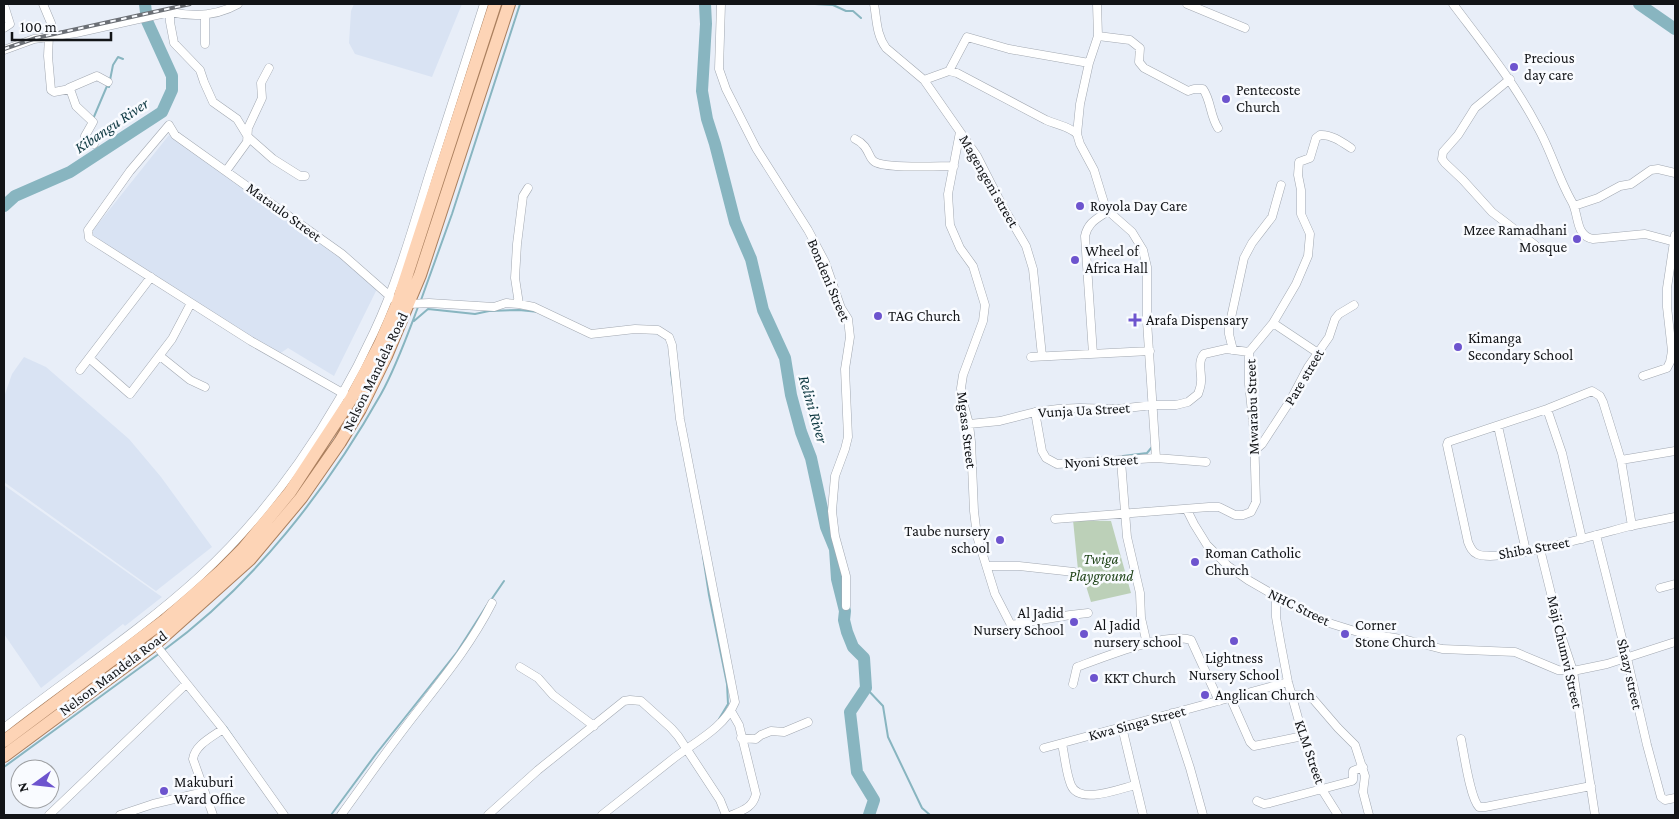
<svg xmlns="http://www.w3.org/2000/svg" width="1679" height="819" font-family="'Crimson Pro',serif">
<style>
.built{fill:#d9e3f3}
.green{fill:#bcd0b8}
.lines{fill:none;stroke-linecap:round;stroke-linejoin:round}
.stream{stroke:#88b5c0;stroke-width:2}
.river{stroke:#88b5c0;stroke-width:12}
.street-casing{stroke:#a2a8b1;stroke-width:9}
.primary-casing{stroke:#aa7f5e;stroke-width:14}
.street{stroke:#fff;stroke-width:8}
.primary{stroke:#fdd4b6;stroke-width:12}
.rail-casing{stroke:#6b6f75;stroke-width:4}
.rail{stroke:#f9fbff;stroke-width:2;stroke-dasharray:5.5;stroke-linecap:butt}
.poi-dot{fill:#6d54ce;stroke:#f9fbff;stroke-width:2}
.labels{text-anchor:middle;stroke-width:5;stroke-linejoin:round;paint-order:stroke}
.poi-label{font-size:15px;fill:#121417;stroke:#f9fbff;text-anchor:start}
.street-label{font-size:15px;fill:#121417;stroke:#f9fbff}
.park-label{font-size:15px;font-style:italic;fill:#204419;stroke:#f9fbff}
.water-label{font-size:16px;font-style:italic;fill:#0e3942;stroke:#f9fbff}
</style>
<rect width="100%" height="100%" fill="#e8eef8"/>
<path class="built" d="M354,4H462L432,77L355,54L349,43L351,11Z
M169,135L347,263L377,289L334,376L288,348L279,354L90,234Z
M24,357L46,367L129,439L161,477L212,547L156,591L4,482V397L12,374Z
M4,485L162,597L125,626L123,624L41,688L4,634Z"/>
<path class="green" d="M1073,520L1111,521L1131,593L1091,602L1086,586L1079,580Z"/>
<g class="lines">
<path class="stream" d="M815,4L833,5L846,11H853L861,18
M110,80L113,65L118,57L123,59
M93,119L107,86L109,87L110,84
M421,300L452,214L520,4
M414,321L428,309L475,314L489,311L519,310L539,312
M671,372L673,387
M1123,456L1147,453L1152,447
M703,556L709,595L727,684L728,704L719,719
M491,600L504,581
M164,650C253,585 327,490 381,394C396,367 407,336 418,307
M866,688L883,706L888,737L922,808L930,815
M226,727L236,742
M4,767L160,653
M331,815L376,754L457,652L487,605"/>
<path class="river" d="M705,4L706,24L702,91L707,119L715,144L735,222L751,259L763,310L785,358L791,395L801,432L811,458L826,527L835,549L837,579L845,611L844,620L847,632L853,647L864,658L866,688L850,712L857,772L874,800L869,815
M1639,4L1675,29
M4,206L15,196L70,172L162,112L172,90V76L147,21L145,4"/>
<g class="street-casing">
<path id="street" d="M43,4L51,23L54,35
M721,4L719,69L726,89L756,148L808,230L825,262L841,308L848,319L850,337L845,369L848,437L845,449L835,476L832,511L835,536L846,576V606
M874,4C877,20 876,34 886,48L924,80L977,156L1002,205L1026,246L1033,269L1042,356
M1097,4L1098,36L1089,63L1080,104L1077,134L1080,144L1094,170L1106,209L1132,232L1143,250L1147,267V321L1156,458
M1187,4L1245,28
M1453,4C1483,44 1514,82 1537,126C1551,150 1558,178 1572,202C1579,214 1575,236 1593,239L1645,234L1675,242
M4,5L10,24L4,28
M170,12V22L174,43L200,70L204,82L213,102L237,119L248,137L273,159L300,176H305
M49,36L48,56L51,90L54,92L70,89L76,106L93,122L85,136L86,139L94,144
M1098,36L1130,40L1140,48L1139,62L1144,68L1188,91L1194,89H1203C1211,100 1210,116 1218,128
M205,44V15
M4,50L34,39L76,33L170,12C193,17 217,16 238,4
M949,71L967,37L1009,49L1089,63
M1510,79L1475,108L1458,135L1443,152L1442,159L1445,163L1463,180L1492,212L1535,245
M924,80L949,71L957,73L1046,120C1057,125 1069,126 1077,134
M69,88L97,76L108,82
M960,132L948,194L950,225L960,248L973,266L985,305L983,321L963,375L961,388L962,398L969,424L971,442L974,511L977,536L995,594L1011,625L1070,615L1088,613
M855,139C870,146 868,159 875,162C888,169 937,166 954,166
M226,171L247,142L248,128L262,98L261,83L269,68
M1574,206L1598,198L1620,186L1631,184L1651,170L1658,169L1675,173
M409,304L429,303L494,307L506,303L519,304L534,307L591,334L635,329L658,330L669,337L672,345L680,419L735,702C725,727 695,742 674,758C650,777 626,796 602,815
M519,304L515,278L517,244L523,196L528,188
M1273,323L1318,353
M1233,350L1229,334V327L1244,258L1252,243L1272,217L1281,185
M1093,354L1085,236C1088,222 1097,219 1108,211
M160,356L190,380L205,387
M1031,357L1150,351
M89,358L130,394L172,339L191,303
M80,370L151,277
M1643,376L1667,368L1670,362L1672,351L1667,307V288L1675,235
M346,395L251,341L89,238L88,230L130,171L169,125L175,135L342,254L392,298
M1547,409L1562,453L1582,539
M1035,412L1042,451L1046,458L1057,464L1156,458L1206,462
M969,424L1000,421L1035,412L1058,409L1079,408L1118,409L1153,405H1176L1188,402L1198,394C1199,391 1201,386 1201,382C1202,373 1197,362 1204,354L1226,349L1249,352
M1498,426L1526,551
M1254,451L1262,444L1290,401L1308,367L1329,337L1335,319L1339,314L1354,305
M1621,460L1603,402L1600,396L1592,391L1547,409L1448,442L1447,445L1468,542C1470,547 1472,552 1477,554C1499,564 1602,533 1630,526C1645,523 1660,520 1675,517
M1121,461L1127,537L1140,593L1141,618L1147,644
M1187,510L1194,524L1207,545L1228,566L1248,580L1295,607L1329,623L1358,632L1407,640L1442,649L1515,652L1558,670L1573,671L1607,664L1675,642
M1055,519L1209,507H1219L1235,515H1243L1251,512L1256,502L1254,431L1249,384V352L1273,323L1296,284L1308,256L1310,234L1301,214V190L1298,175L1299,162L1310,158L1316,138L1320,135C1331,134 1342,142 1351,148
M1632,526L1621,460L1675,451
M1596,535L1627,658L1647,745L1661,797L1665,800L1675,798
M1540,549L1562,638L1573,671L1595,815
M988,566H1019L1074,572
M1660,588L1675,584
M1276,597V617L1280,640L1288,682L1303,736L1321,788L1338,815
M155,644L223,729L284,815
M520,667L538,678L553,695L594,726
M1073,684L1077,667C1102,658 1168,631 1191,640L1219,701
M1292,695H1303L1313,699L1338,728L1355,745L1365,776L1363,792L1369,815
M1230,697L1250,742L1254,746L1303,736
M731,711L739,725L756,794C753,807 744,810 732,815
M1172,713L1190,768L1203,815
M1122,727L1143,815
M4,728C69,677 139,632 200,576C272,510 333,421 374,332C397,283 413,227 429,175C447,118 466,61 484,4
M741,738L756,739L761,735L771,731L784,732L808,722
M1461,739C1464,753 1470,798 1479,807H1485L1591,786
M1062,744C1065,757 1066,773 1071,785C1079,805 1119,789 1135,785
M1044,748L1288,682
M1257,801L1264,804L1270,803L1352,781L1353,780V771L1363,767
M49,815L186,684
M120,815L153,804L204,792
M213,815L193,759C195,745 212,737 223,729
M341,815C360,789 378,763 397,738C431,692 466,654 492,603
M488,815L538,770L624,701L630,700L641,701L671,728L678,736L720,800L726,815"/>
</g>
<g class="primary-casing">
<path id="primary" d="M4,741L165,620L221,571L243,549L290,492L351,399L380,344L398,302L495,4
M4,756L155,644L250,559L301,498L340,442L360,409L386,356L420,275L509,4"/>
</g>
<use href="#street" class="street"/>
<use href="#primary" class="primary"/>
<g class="rail-casing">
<path id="rail" d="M4,49L36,38L190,4"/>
</g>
<use href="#rail" class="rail"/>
</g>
<g class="poi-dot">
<circle cx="1514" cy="67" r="5"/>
<circle cx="1226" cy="99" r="5"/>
<circle cx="1080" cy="206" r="5"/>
<circle cx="1577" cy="239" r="5"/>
<circle cx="1075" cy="260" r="5"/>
<circle cx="878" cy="316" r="5"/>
<path d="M1132.5 312.5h5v5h5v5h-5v5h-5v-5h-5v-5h5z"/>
<circle cx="1458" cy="347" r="5"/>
<circle cx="1000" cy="540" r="5"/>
<circle cx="1195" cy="562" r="5"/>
<circle cx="1074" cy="622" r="5"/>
<circle cx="1084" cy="634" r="5"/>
<circle cx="1345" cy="634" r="5"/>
<circle cx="1234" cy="641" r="5"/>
<circle cx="1094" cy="678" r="5"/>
<circle cx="1205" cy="695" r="5"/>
<circle cx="164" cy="791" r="5"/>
</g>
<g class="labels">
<g class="poi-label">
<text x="1524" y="63">Precious<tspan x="1524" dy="17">day care</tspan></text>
<text x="1236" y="95">Pentecoste<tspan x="1236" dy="17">Church</tspan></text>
<text x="1090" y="211">Royola Day Care</text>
<text x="1567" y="235" text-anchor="end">Mzee Ramadhani<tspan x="1567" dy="17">Mosque</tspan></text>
<text x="1085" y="256">Wheel of<tspan x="1085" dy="17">Africa Hall</tspan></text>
<text x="888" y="321">TAG Church</text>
<text x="1146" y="325">Arafa Dispensary</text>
<text x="1468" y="343">Kimanga<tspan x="1468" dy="17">Secondary School</tspan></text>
<text x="990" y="536" text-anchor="end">Taube nursery<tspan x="990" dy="17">school</tspan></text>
<text x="1205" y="558">Roman Catholic<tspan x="1205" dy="17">Church</tspan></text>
<text x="1064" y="618" text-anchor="end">Al Jadid<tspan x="1064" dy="17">Nursery School</tspan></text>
<text x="1094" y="630">Al Jadid<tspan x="1094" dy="17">nursery school</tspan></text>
<text x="1355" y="630">Corner<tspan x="1355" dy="17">Stone Church</tspan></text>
<text x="1234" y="663" text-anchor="middle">Lightness<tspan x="1234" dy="17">Nursery School</tspan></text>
<text x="1104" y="683">KKT Church</text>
<text x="1215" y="700">Anglican Church</text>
<text x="174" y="787">Makuburi<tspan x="174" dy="17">Ward Office</tspan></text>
</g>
<g class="street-label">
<text transform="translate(989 181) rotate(60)" y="5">Magengeni street</text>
<text transform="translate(284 212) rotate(36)" y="5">Mataulo Street</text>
<text transform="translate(829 280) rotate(67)" y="5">Bondeni Street</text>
<text transform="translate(375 372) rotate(-64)" y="5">Nelson Mandela Road</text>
<text transform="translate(1304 377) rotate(-59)" y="5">Pare street</text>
<text transform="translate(1252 407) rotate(-92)" y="5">Mwarabu Street</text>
<text transform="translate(1084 410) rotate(-3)" y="5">Vunja Ua Street</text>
<text transform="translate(967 430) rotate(83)" y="5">Mgasa Street</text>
<text transform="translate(1101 461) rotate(-3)" y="5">Nyoni Street</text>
<text transform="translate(1534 548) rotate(-10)" y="5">Shiba Street</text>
<text transform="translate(1299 607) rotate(26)" y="5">NHC Street</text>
<text transform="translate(1565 652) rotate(77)" y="5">Maji Chumvi Street</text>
<text transform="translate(113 673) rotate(-37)" y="5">Nelson Mandela Road</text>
<text transform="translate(1630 674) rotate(77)" y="5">Shazy street</text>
<text transform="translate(1137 723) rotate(-15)" y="5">Kwa Singa Street</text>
<text transform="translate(1310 752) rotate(71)" y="5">KLM Street</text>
</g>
<g class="park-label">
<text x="1101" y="564">Twiga<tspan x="1101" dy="17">Playground</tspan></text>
</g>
<g class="water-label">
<text transform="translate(111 125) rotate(-34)" y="6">Kibangu River</text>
<text transform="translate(814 409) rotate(74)" y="6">Relini River</text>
</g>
</g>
<rect width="1679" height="819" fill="none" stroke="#121417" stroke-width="10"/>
<g transform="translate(35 784) rotate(255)"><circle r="24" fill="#f9fbff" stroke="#9d9fa2"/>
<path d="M0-4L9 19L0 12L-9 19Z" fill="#6d54ce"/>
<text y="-8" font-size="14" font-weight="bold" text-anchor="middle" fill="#121417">N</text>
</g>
<path d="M12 32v8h99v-8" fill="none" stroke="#121417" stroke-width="2.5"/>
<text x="20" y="32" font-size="15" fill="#121417" stroke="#f9fbff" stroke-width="4" paint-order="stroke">100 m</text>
</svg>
